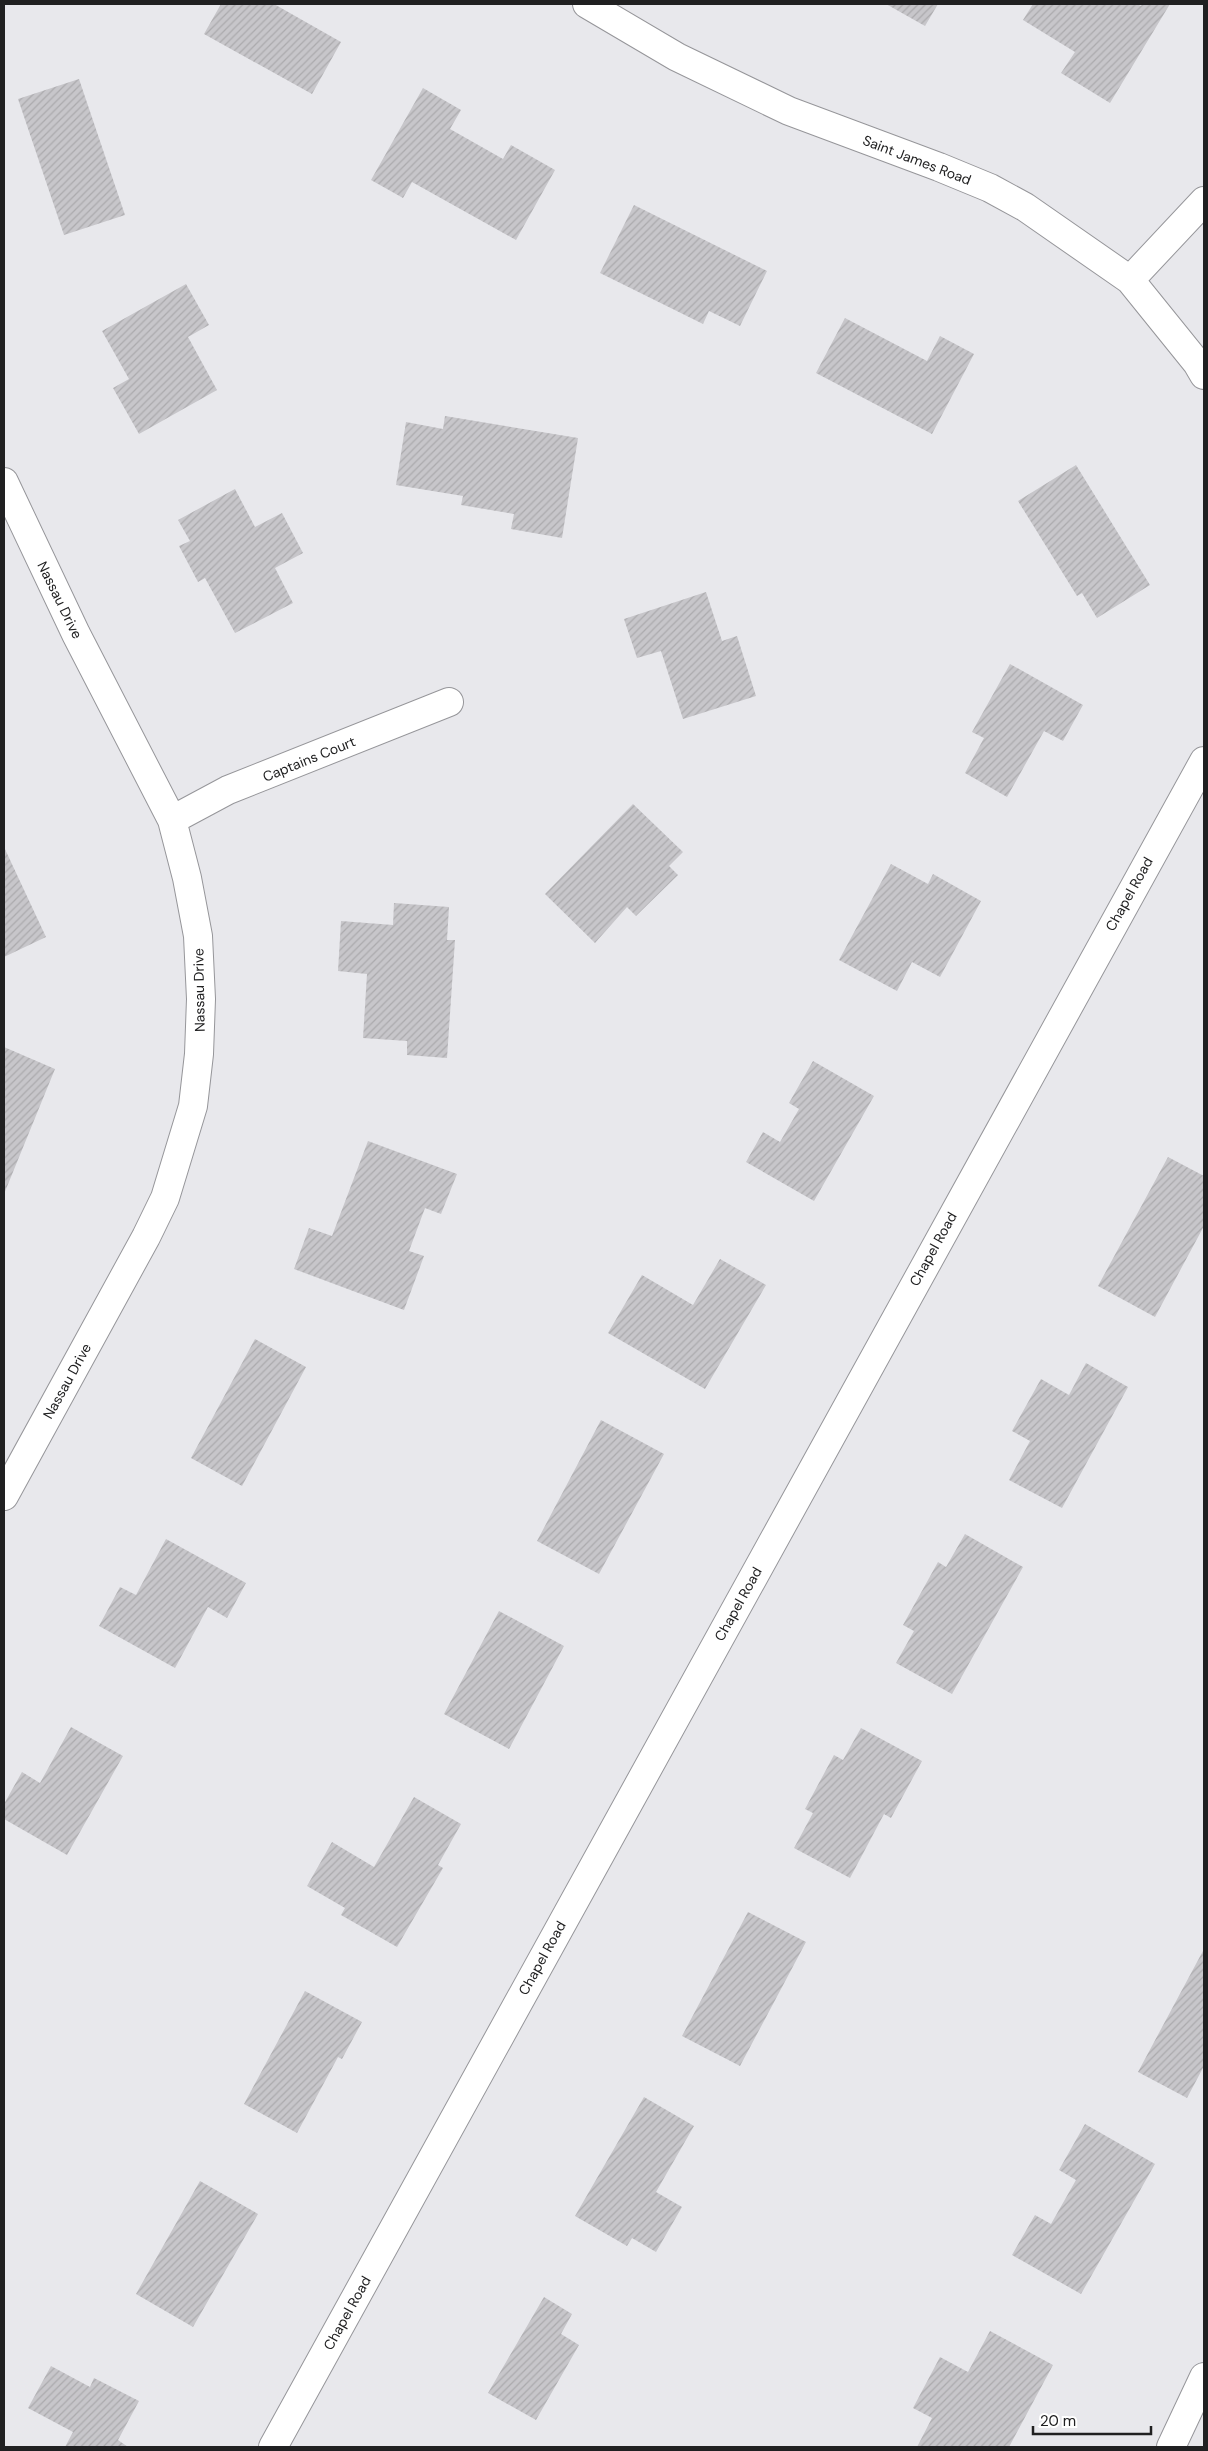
<svg xmlns="http://www.w3.org/2000/svg" width="1208" height="2451" font-family="'DM Sans',sans-serif">
<style>
.building{fill:url(#building-hatch)}
.lines{fill:none;stroke-linecap:round;stroke-linejoin:round}
.minor-casing{stroke:#96969a;stroke-width:30}
.minor{stroke:#fff;stroke-width:28}
.labels{text-anchor:middle;stroke-width:5;stroke-linejoin:round;paint-order:stroke}
.street-label{font-size:14px;fill:#202021;stroke:#fff}
</style>
<defs>
<pattern id="building-hatch" width="6" height="6" patternUnits="userSpaceOnUse" patternTransform="scale(1.25)"><rect width="6" height="6" fill="#c7c6ca"/><path d="M-1 1l2-2M0 6l6-6M5 7l2-2" fill="none" stroke="#abaaad"/></pattern>
</defs>
<rect width="100%" height="100%" fill="#e8e8ec"/>
<path class="building" d="M221,4H274L341,42L312,94L204,34Z
M886,4H938L925,26Z
M1033,4H1137L1141,6L1142,4H1170L1110,103L1061,73L1075,52L1023,20Z
M79,79L125,215L64,235L18,99Z
M423,88L461,110L450,129L503,159L511,145L555,170L516,240L412,182L403,198L371,180Z
M634,205L767,271L740,326L709,311L703,324L600,273Z
M186,284L209,325L188,337L217,390L139,434L113,388L129,379L102,331Z
M845,318L927,361L940,336L974,354L932,434L816,373Z
M445,416L578,438L562,538L511,529L514,514L461,505L463,496L396,485L406,422L443,429Z
M1076,465L1150,585L1097,618L1082,593L1077,596L1018,501Z
M235,489L255,527L282,513L303,553L275,568L293,603L235,633L205,578L198,582L179,546L190,541L178,520Z
M706,592L722,641L737,636L756,696L683,719L661,651L637,658L624,619Z
M1010,664L1083,705L1063,741L1044,731L1007,797L965,773L984,738L972,732Z
M633,804L683,852L669,866L678,875L636,916L627,907L595,943L545,894Z
M4,847L46,937L4,957Z
M891,864L928,884L933,874L981,901L940,977L912,962L897,991L839,960Z
M394,903L449,907L447,940H455L447,1058L407,1055V1041L363,1038L367,974L338,971L341,921L393,925Z
M4,1047L55,1069L4,1194Z
M813,1061L874,1096L814,1201L746,1162L763,1132L780,1142L799,1109L789,1103Z
M368,1141L457,1174L441,1214L425,1208L409,1251L424,1256L404,1310L294,1269L309,1228L332,1236Z
M1168,1157L1204,1176V1226L1155,1317L1098,1286Z
M720,1259L766,1285L705,1389L608,1333L642,1275L693,1305Z
M255,1339L306,1367L242,1486L191,1458Z
M1086,1363L1128,1387L1062,1508L1009,1480L1030,1441L1012,1431L1041,1379L1069,1395Z
M601,1420L664,1454L599,1574L537,1541Z
M965,1534L1023,1567L952,1694L896,1663L914,1631L903,1625L938,1562L946,1567Z
M166,1539L246,1583L227,1618L208,1607L175,1668L99,1626L120,1587L136,1595Z
M499,1611L564,1646L509,1749L444,1714Z
M71,1727L123,1756L67,1855L4,1819V1804L22,1772L40,1783Z
M861,1728L922,1761L891,1818L884,1814L850,1878L794,1848L813,1813L805,1809L834,1755L843,1760Z
M414,1797L461,1824L438,1865L443,1868L397,1947L341,1915L345,1908L307,1886L332,1842L374,1867Z
M748,1912L806,1942L740,2066L682,2036Z
M1204,1949V2066L1187,2098L1138,2072Z
M305,1991L362,2022L342,2059L338,2057L297,2133L244,2104Z
M644,2097L694,2126L656,2192L682,2207L656,2252L632,2238L627,2246L575,2216Z
M1085,2124L1155,2164L1081,2294L1012,2255L1035,2215L1051,2224L1076,2180L1059,2170Z
M200,2181L258,2214L193,2327L136,2294Z
M544,2297L572,2314L561,2334L579,2345L536,2420L488,2393Z
M990,2331L1053,2365L1009,2447H917L932,2418L913,2408L940,2357L968,2372Z
M51,2366L90,2387L94,2378L139,2401L118,2440L128,2447H65L73,2432L28,2408Z"/>
<g class="lines">
<g class="minor-casing">
<path id="minor" d="M587,4L677,57L789,111L939,167L990,188L1025,207L1130,280L1197,363L1204,375
M1130,280L1204,201
M4,482L76,634L172,820L187,878L198,936L201,999L199,1054L193,1106L165,1198L146,1237L4,1496
M172,820L228,790L449,702
M273,2447L1204,761
M1171,2447L1204,2377"/>
</g>
<use href="#minor" class="minor"/>
</g>
<g class="labels">
<g class="street-label">
<text transform="translate(917 160) rotate(21)" y="5">Saint James Road</text>
<text transform="translate(60 600) rotate(64)" y="5">Nassau Drive</text>
<text transform="translate(309 759) rotate(-22)" y="5">Captains Court</text>
<text transform="translate(1129 894) rotate(-61)" y="5">Chapel Road</text>
<text transform="translate(199 990) rotate(-91)" y="5">Nassau Drive</text>
<text transform="translate(933 1249) rotate(-61)" y="5">Chapel Road</text>
<text transform="translate(67 1381) rotate(-61)" y="5">Nassau Drive</text>
<text transform="translate(738 1604) rotate(-61)" y="5">Chapel Road</text>
<text transform="translate(542 1958) rotate(-61)" y="5">Chapel Road</text>
<text transform="translate(347 2313) rotate(-61)" y="5">Chapel Road</text>
</g>
</g>
<rect width="1208" height="2451" fill="none" stroke="#202021" stroke-width="10"/>
<path d="M1033 2426v8h118v-8" fill="none" stroke="#202021" stroke-width="2.5"/>
<text x="1040" y="2426" font-size="15" fill="#202021" stroke="#ffffff" stroke-width="4" paint-order="stroke">20 m</text>
</svg>
